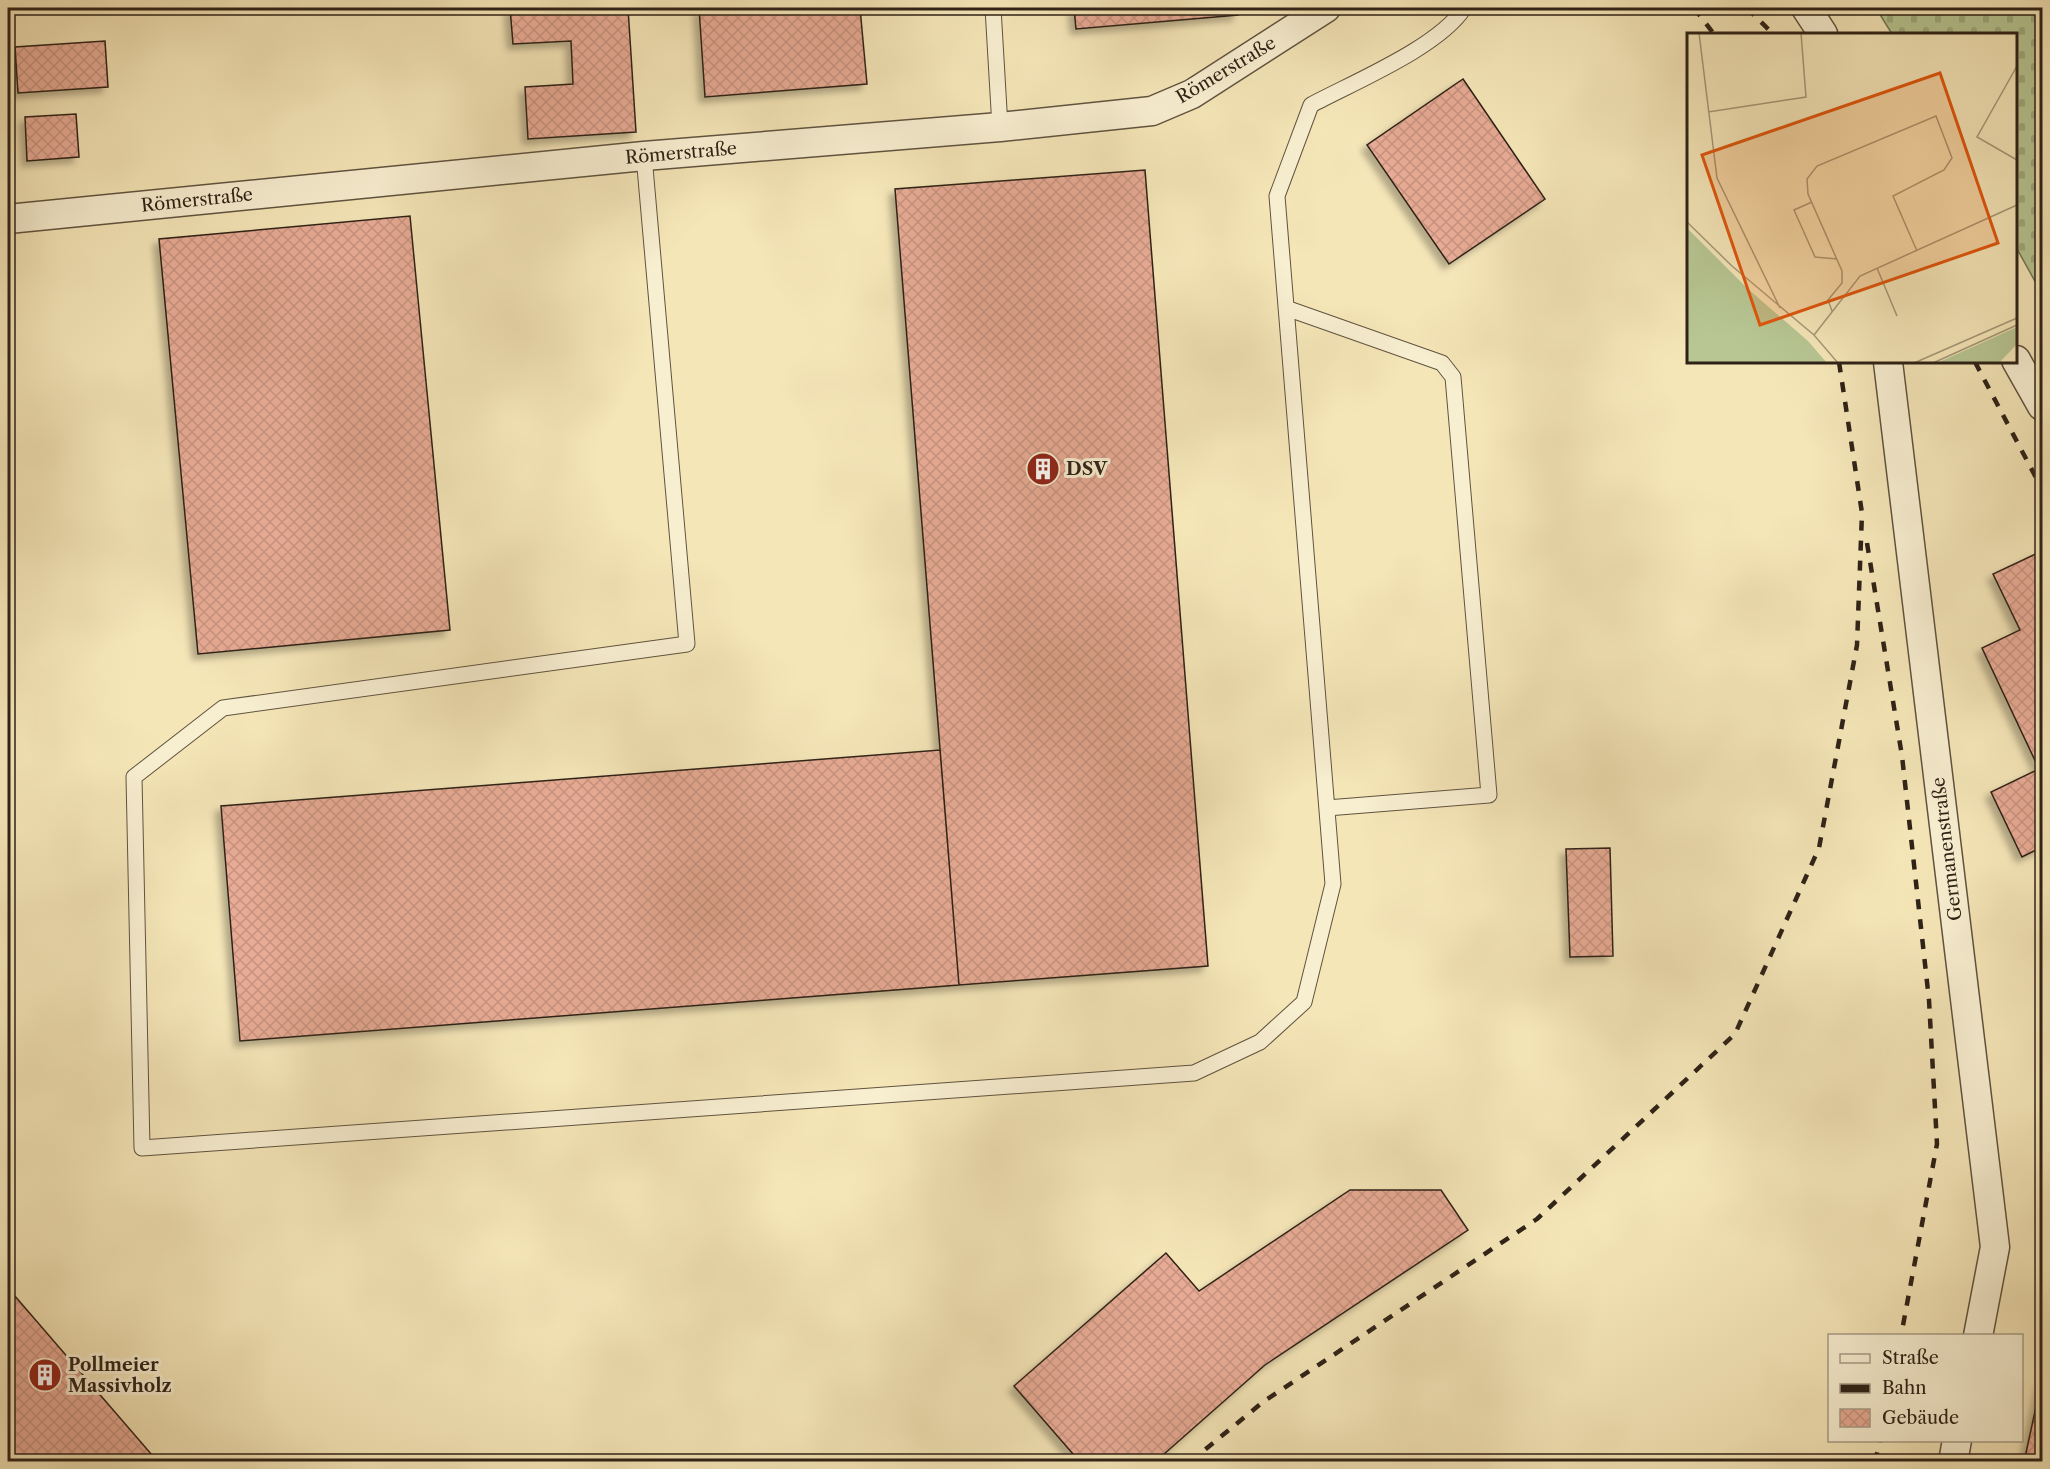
<svg xmlns="http://www.w3.org/2000/svg" width="2050" height="1469" font-family="'Libre Caslon Text',serif">
<style>
.cemetery{fill:url(#cemetery-stones);stroke:#727455;stroke-width:1.5}
.building{fill:url(#building-cross-hatch);stroke:#2e2217;stroke-width:1.5;filter:url(#shadow)}
.lines{fill:none;stroke-linecap:round;stroke-linejoin:round}
.service-casing{stroke:#60533f;stroke-width:17}
.minor-casing{stroke:#60533f;stroke-width:31}
.service{stroke:#f8efd1;stroke-width:15}
.minor{stroke:#f8efd1;stroke-width:28}
.rail{stroke:#2e2217;stroke-width:4.5;stroke-dasharray:10 10;stroke-linecap:butt}
.labels{text-anchor:middle;stroke-width:6;stroke-linejoin:round;paint-order:stroke}
.street-label{font-size:18px;fill:#2e2217;stroke:#f8efd1}
.poi-label{font-size:18px;font-weight:bold;fill:#2e2217;stroke:#f8efd1;text-anchor:start}
.inset-road{fill:none;stroke:#a59878;stroke-width:1.5}
.view{fill:#df560d;fill-opacity:0.15;stroke:#df560d;stroke-width:3}
.inset-edge{fill:none;stroke:#2e2217;stroke-width:3}
</style>
<defs>
<pattern id="cemetery-stones" width="16" height="16" patternUnits="userSpaceOnUse" patternTransform="scale(1.5)"><rect width="16" height="16" fill="#b7c693"/><path d="M2 7V4a2 2 0 0 1 4 0v3zM10 15v-3a2 2 0 0 1 4 0v3z" fill="#9eaa7e"/></pattern>
<pattern id="building-cross-hatch" width="8" height="8" patternUnits="userSpaceOnUse" patternTransform="scale(1.5)"><rect width="8" height="8" fill="#e8ab95"/><path d="M0 0l8 8M0 8l8-8" fill="none" stroke="#c79380"/></pattern>
<filter id="shadow"><feDropShadow dx="-5.5" dy="5.5" stdDeviation="3" flood-color="#0004"/></filter>
</defs>
<rect width="100%" height="100%" fill="#f5e6b8"/>
<filter id="stains"><feTurbulence type="fractalNoise" baseFrequency=".00333" numOctaves="4"/><feColorMatrix values="0 0 0 0 .2 0 0 0 0 .09 0 0 0 0 .02 0 0 0 .5 -.17"/></filter>
<radialGradient id="worn" r=".72"><stop offset=".6" stop-color="#630" stop-opacity="0"/><stop offset="1" stop-color="#630" stop-opacity=".3"/></radialGradient>
<path class="cemetery" d="M1876,8H2042V294L2016,247V34H1892Z"/>
<path class="building" d="M510,8H628L636,132L528,139L525,87L573,84L571,41L513,44Z
M699,8H860L867,84L705,97Z
M1074,8H1238V15L1076,29Z
M105,41L108,87L18,93L15,47Z
M1463,79L1545,199L1449,264L1367,145Z
M76,114L79,157L27,161L25,117Z
M1145,170L1208,966L959,985L895,189Z
M410,216L450,630L198,654L159,239Z
M2042,551V847L2022,857L1991,792L2039,769L1982,648L2020,630L1993,574Z
M940,750L959,985L240,1041L221,806Z
M1610,848L1613,956L1570,957L1566,849Z
M1350,1190H1441L1468,1230L1265,1365L1155,1462H1080L1014,1386L1166,1253L1199,1291Z
M8,1288L158,1462H8Z
M2042,1379V1462H2024Z"/>
<g class="lines">
<g class="service-casing">
<path id="service" d="M993,8L1000,127
M644,156L687,644L223,708L134,777L142,1148L1194,1073L1260,1042L1304,1002L1333,884L1277,196L1311,105C1354,82 1439,47 1464,8
M1286,308L1442,363L1453,377L1489,795L1327,808"/>
</g>
<g class="minor-casing">
<path id="minor" d="M1806,8L1823,34
M8,219L644,156L1000,127L1152,111L1192,94L1326,8
M2016,360L2042,406
M1888,362L1995,1247L1978,1336
M1953,1462L1957,1440"/>
</g>
<use href="#service" class="service"/>
<use href="#minor" class="minor"/>
<path class="rail" d="M1694,8L1714,34
M1747,8L1773,34
M1975,362L2042,489
M1867,543L1902,756L1929,1000L1937,1144L1901,1336
M1190,1462L1263,1402L1537,1219L1735,1034L1819,848L1857,645L1862,513L1839,362
M1875,1462L1880,1440"/>
</g>
<defs>
<g id="building-disc" transform="scale(1.725)"><circle r="9.5" fill="#8f2418" stroke="#f8efd1"/><path d="M-4-6H4V6H1V3H-1V6H-4ZM-2.5-4.3h1.7v1.8h-1.7ZM.8-4.3h1.7v1.8H.8ZM-2.5-1h1.7V.8h-1.7ZM.8-1h1.7V.8H.8Z" fill="#fff"/></g>
</defs>
<g fill-rule="evenodd">
<use href="#building-disc" x="1043" y="469"/>
<use href="#building-disc" x="45" y="1375"/>
</g>
<g class="labels">
<g class="street-label">
<text transform="translate(1226 70) rotate(-31)" y="6">Römerstraße</text>
<text transform="translate(681 153) rotate(-5)" y="6">Römerstraße</text>
<text transform="translate(197 200) rotate(-6)" y="6">Römerstraße</text>
<text transform="translate(1947 849) rotate(-97)" y="6">Germanenstraße</text>
</g>
<g class="poi-label">
<text x="1066" y="475">DSV</text>
<text x="68" y="1371">Pollmeier<tspan x="68" dy="21">Massivholz</tspan></text>
</g>
</g>
<g transform="translate(1687 33)">
<rect width="330" height="330" fill="#f5e6b8"/>
<path d="M330,294V311L312,330H250Z" fill="#b7c693"/>
<path d="M0,195L61,256L121,308L140,330H0Z" fill="#b7c693"/>
<path class="inset-road" d="M12,0L30,145L93,275M330,33L290,104L330,127M21,79L119,64L114,0M125,169L107,177L128,224L150,226M0,189L45,233L127,302L151,330M190,235L210,283M145,278L141,267L155,250V238L121,161L120,146L130,133L249,83L265,125L257,137L206,163L230,218M127,302L173,243L330,172M227,330L330,285M246,330L330,292"/>
<path class="view" d="M253,40L311,210L73,292L15,122Z"/>
<rect width="330" height="330" class="inset-edge"/>
</g>
<rect width="2050" height="1469" fill="none" stroke="#f5e6b8" stroke-width="30"/>
<rect x="9" y="9" width="2032" height="1451" fill="none" stroke="#2e2217" stroke-width="3"/>
<rect x="15" y="15" width="2020" height="1439" fill="none" stroke="#2e2217" stroke-width="1.5"/>
<rect x="1828" y="1334" width="195" height="108" fill="#f8efd1" stroke="#a79d87" stroke-width="1.5"/>
<rect x="1840" y="1354" width="30" height="9" fill="#f8efd1" stroke="#a79d87" stroke-width="1.5"/>
<text x="1882" y="1364" font-size="18" fill="#2e2217">Straße</text>
<rect x="1840" y="1384" width="30" height="9" fill="#2e2217" stroke="#a79d87" stroke-width="1.5"/>
<text x="1882" y="1394" font-size="18" fill="#2e2217">Bahn</text>
<rect x="1840" y="1409" width="30" height="18" fill="url(#building-cross-hatch)" stroke="#a79d87" stroke-width="1.5"/>
<text x="1882" y="1424" font-size="18" fill="#2e2217">Gebäude</text>
<rect width="100%" height="100%" filter="url(#stains)"/>
<rect width="100%" height="100%" fill="url(#worn)"/>
</svg>
